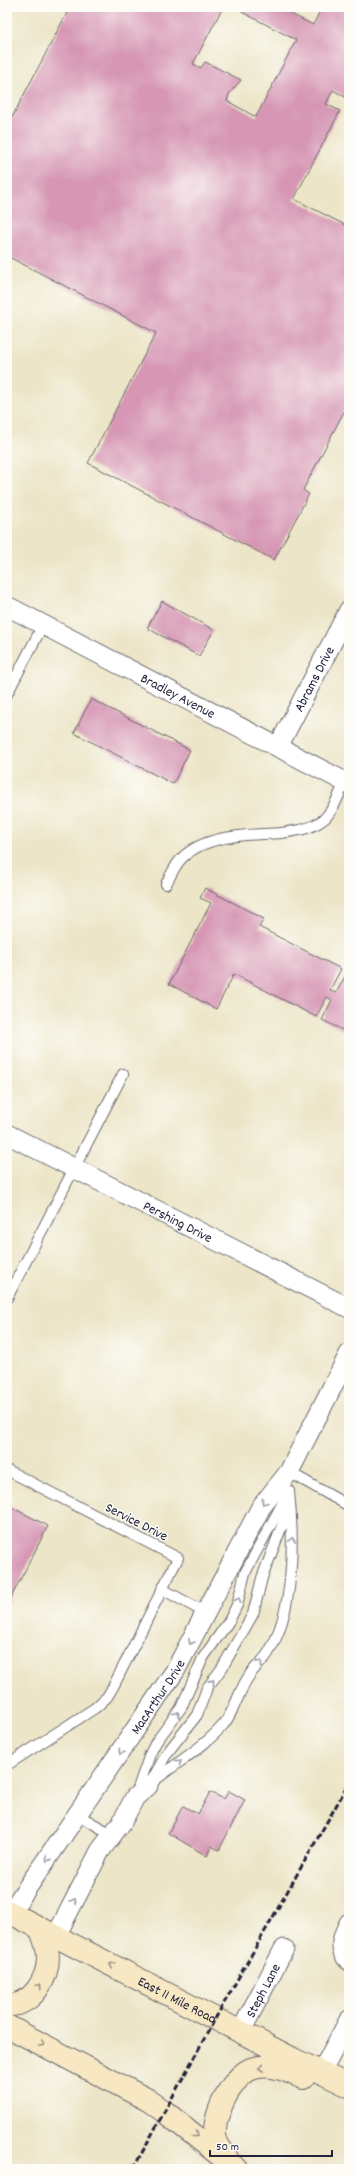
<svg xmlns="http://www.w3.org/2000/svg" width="356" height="2176" font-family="Dekko,sans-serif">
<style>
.building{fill:#d696b4}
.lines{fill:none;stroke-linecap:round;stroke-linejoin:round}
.lane-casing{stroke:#69666c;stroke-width:12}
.street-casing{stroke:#69666c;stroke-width:21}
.secondary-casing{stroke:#69666c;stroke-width:24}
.lane{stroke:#fff;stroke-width:10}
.street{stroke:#fff;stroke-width:19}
.secondary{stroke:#f7e8c3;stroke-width:22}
.rail{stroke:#22223b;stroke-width:3;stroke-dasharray:6 3;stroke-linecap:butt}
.oneway{stroke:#9c9ca7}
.oneway2{stroke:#978f86}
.labels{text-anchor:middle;stroke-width:3;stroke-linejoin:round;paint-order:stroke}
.street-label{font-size:14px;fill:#22223b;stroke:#fdfcf7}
</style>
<rect width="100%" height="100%" fill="#fdfcf7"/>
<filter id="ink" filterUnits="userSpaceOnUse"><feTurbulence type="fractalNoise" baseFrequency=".025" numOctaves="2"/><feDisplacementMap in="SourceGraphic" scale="8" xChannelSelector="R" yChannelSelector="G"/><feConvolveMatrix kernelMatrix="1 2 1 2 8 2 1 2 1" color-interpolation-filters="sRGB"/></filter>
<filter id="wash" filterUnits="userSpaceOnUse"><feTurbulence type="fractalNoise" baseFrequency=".012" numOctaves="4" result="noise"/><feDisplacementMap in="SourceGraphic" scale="16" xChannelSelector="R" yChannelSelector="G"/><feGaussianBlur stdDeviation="0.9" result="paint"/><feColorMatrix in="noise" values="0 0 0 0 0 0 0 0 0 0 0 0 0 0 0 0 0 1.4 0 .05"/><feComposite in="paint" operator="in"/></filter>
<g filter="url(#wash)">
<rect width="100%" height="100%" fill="#ece5c7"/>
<g id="blocks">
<path class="building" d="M70,7H223L193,64L201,68L205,62L241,80L229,94L227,101L256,117L296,40L242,12L244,7H290L287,12L313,25L322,7H349V99L333,90L326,104L340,111L294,199L349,227V402L303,490L309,494L274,560L88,463L156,333L7,256V127Z
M162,601L214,630L199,656L147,628Z
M91,699L190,750L173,784L74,733Z
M205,888L264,919L259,927L341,969L330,990L336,993L347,973L349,974V1033L322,1020L332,1000L327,997L316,1017L234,974L216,1009L169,984L211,903L200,898Z
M7,1505L48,1526L7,1605Z
M229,1791L245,1800L219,1850L211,1846L207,1856L168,1833L183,1806L198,1814L210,1792L224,1799Z"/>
</g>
</g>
<g filter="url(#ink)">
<use href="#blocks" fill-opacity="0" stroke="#69666c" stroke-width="1"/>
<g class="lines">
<g class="lane-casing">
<path id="lane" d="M7,694L43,625
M166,884C171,875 175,865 182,858C206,834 250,835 281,833C296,831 312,829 324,819C334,810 339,794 345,782
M7,1298L123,1074
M7,1470L178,1558L113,1687L107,1697L95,1708L7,1765
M289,1472L349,1506
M162,1589L206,1613
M153,1778L167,1753L197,1715L207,1688L222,1668L253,1614L262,1578L283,1523L287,1501
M148,1786C172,1765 203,1749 224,1724C235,1710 239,1690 249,1676C254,1668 262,1662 267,1655C295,1612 294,1540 289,1491
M136,1794L150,1754L156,1742L181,1708L203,1658L229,1621L237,1605L245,1573L289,1491
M78,1815L113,1835"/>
</g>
<g class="street-casing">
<g id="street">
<path id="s1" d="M7,606L349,784"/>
<path id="s2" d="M278,747L349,610"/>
<path id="s3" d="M7,1134L349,1308"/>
<path id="s4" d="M10,1913L175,1671L261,1507L289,1472L349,1354"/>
<path d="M349,1923C342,1937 337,1949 349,1961"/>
<path d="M56,1936L100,1851L122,1822L135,1797L148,1786"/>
<path id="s5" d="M241,2031L284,1949"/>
<path d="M321,2073L349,2020"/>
</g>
</g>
<g class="secondary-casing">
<g id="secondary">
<path id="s6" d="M7,1911L293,2059L349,2086"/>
<path d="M7,2005C31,2007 48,1979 48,1958C48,1947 44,1938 40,1928"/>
<path d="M7,2026L148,2100L165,2112L237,2169"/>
<path d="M227,2158C223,2152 218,2146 216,2140C210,2120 231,2077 251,2069C269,2062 287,2071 303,2078"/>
</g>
</g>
<use href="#lane" class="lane"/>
<use href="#street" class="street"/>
<use href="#secondary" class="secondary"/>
<path class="rail" d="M133,2169L215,2019L349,1783"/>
</g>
<defs><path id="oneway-chevron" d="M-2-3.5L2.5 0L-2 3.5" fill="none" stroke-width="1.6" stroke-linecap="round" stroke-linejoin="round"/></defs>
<g class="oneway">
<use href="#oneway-chevron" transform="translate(264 1502) rotate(127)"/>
<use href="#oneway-chevron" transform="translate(292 1540) rotate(-86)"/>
<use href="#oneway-chevron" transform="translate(238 1600) rotate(-74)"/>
<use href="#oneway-chevron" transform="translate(191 1642) rotate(119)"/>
<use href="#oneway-chevron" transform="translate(260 1663) rotate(-50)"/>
<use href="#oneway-chevron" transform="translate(212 1682) rotate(-48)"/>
<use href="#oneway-chevron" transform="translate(177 1714) rotate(-56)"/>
<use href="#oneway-chevron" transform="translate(121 1752) rotate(124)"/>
<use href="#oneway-chevron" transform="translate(179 1762) rotate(-36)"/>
<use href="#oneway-chevron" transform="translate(48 1859) rotate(125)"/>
<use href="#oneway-chevron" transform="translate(74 1901) rotate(-63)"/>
</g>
<g class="oneway2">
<use href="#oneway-chevron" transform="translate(112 1965) rotate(-153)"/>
<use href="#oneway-chevron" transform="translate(39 1986) rotate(-57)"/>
<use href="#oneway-chevron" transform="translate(42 2044) rotate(27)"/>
<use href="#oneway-chevron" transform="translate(261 2068) rotate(174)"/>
<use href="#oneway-chevron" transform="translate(196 2135) rotate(38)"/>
</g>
</g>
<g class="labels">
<g class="street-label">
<text dy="5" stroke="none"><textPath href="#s2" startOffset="77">Abrams Drive</textPath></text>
<text dy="5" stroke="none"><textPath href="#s1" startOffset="193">Bradley Avenue</textPath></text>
<text dy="5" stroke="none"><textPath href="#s3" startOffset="192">Pershing Drive</textPath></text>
<text transform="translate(137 1521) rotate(27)" y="5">Service Drive</text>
<text dy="5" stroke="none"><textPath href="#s4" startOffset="262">MacArthur Drive</textPath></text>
<text dy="5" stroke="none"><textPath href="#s5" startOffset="46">Steph Lane</textPath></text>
<text dy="5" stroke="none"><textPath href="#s6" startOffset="192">East 11 Mile Road</textPath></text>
</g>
</g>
<rect width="356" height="2176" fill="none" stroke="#fdfcf7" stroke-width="24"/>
<path d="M210 2150v6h122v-6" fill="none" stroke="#22223b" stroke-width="2"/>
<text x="216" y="2150" font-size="12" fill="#22223b" stroke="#fdfcf7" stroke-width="3" paint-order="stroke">50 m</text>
</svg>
